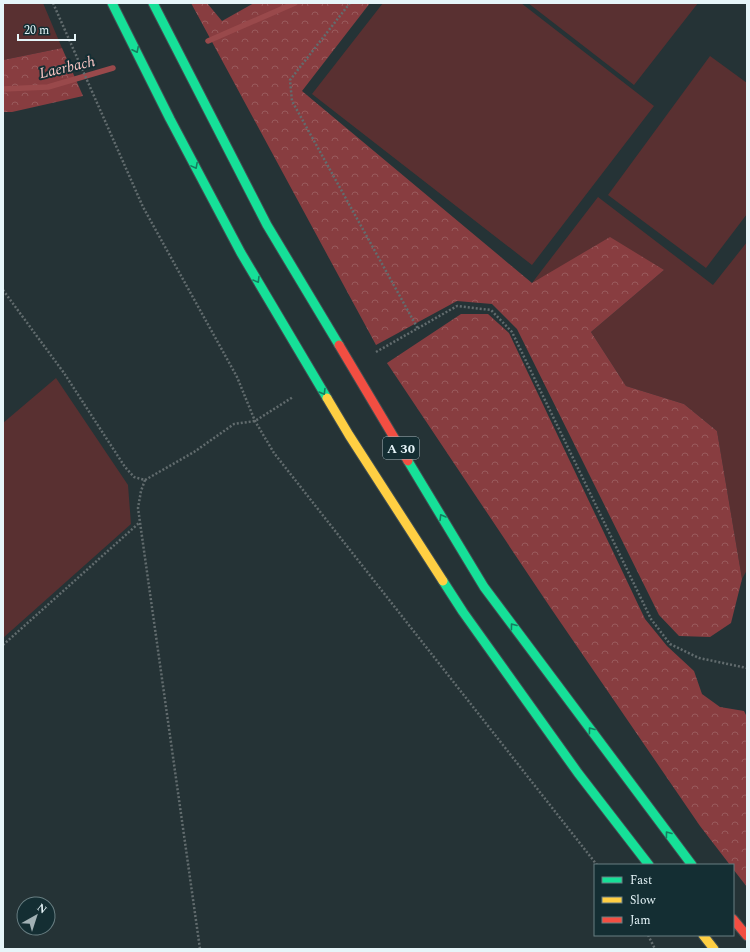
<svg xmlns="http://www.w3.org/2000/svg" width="750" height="952" font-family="Spectral,serif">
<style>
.grass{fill:#593031}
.forest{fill:url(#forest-crowns)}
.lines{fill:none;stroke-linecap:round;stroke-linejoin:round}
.stream{stroke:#99494b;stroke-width:5.5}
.fast-casing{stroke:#424e51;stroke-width:11}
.slow-casing{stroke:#424e51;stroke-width:11}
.jam-casing{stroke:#424e51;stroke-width:11}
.path{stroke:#626c6e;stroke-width:2.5;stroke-dasharray:2 2;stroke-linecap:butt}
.fast{stroke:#16e098;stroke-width:9}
.slow{stroke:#ffcf43;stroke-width:9}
.jam{stroke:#f24e42;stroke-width:9}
.oneway{stroke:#157e60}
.labels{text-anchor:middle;stroke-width:4;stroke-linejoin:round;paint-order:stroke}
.shield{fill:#142e33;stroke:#a7b9be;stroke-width:1}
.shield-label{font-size:13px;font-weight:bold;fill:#e6f5f9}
.water-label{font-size:15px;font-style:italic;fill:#fbc7c5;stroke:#142e33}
</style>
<defs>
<pattern id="forest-crowns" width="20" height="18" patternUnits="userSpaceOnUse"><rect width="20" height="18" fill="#883d40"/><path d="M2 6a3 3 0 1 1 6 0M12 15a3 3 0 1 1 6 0" fill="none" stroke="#995a5c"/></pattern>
</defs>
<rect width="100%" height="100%" fill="#253336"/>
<path class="grass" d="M3,3H43L62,48L3,60Z
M383,3H521L654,106L532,265L312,94Z
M528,3H698L634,85Z
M710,56L747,83V214L706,268L608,195Z
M598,197L713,285L747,242V570L742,579L717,431L684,404L626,386L591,332L664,270L532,283Z
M56,378L128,485L131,524L3,638V423Z"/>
<path class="forest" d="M191,3H207L222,21L254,3H370L302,91L532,283L610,237L664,270L591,332L626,386L684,404L717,431L742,579L731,623L710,637L679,636L659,615L517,329L492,304L457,301L376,345Z
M62,48L83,96L12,112H3V60Z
M461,314H488L509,333L645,619L667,646L694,671L702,694L720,707L744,711L747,717V887L733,869V865H730L700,826L550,607L387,363Z"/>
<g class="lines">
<path class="stream" d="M208,41L295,3
M3,89L48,87L113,68"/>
<g class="fast-casing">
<path id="fast" d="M112,3L170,119L241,253L327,398
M153,3L267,225L339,345
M408,461L484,587L692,865
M443,581L463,612L578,773L649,865"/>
</g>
<g class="slow-casing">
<path id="slow" d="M327,398L349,435L443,581
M703,935L714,949"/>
</g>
<g class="jam-casing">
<path id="jam" d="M339,345L408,461
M733,919L747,936"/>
</g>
<path class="path" d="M53,3L143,207L237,377L255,421L274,453L597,865
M350,3L290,80L292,101L418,329
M3,290L64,373L125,467L134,477L145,480L194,452L234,424L255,421L293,397
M376,352L457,306L491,310L512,332L651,619L670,644L699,658L747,668
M145,480L141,491L138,508L200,949
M3,645L139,523
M648,935L655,949"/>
<use href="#fast" class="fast"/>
<use href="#slow" class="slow"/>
<use href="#jam" class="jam"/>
</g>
<defs><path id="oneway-chevron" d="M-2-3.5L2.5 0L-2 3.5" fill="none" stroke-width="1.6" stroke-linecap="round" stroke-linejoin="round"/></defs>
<g class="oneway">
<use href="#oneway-chevron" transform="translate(136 50) rotate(64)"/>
<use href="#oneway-chevron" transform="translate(195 166) rotate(62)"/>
<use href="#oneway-chevron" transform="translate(257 280) rotate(59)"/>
<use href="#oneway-chevron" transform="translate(323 392) rotate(59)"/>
<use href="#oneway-chevron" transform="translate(442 517) rotate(-121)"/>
<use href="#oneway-chevron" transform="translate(513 626) rotate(-127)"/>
<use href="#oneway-chevron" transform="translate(591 730) rotate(-127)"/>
<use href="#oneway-chevron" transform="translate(668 834) rotate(-127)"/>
</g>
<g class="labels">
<rect class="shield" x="383" y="437" width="36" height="22" rx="3"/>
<g class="shield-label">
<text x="401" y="453">A 30</text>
</g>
<g class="water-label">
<text transform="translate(67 67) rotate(-13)" y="5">Laerbach</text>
</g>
</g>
<rect width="750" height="952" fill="none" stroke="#e6f5f9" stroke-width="8"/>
<rect x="594" y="864" width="140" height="72" fill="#142e33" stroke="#687e82"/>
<rect x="602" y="877" width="20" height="6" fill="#16e098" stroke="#687e82"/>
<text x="630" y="884" font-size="12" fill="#e6f5f9">Fast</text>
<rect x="602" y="897" width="20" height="6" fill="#ffcf43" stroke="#687e82"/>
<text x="630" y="904" font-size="12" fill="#e6f5f9">Slow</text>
<rect x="602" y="917" width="20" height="6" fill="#f24e42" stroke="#687e82"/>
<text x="630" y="924" font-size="12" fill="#e6f5f9">Jam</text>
<g transform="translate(36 916) rotate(39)"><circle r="19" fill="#142e33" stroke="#687e82"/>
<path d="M0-3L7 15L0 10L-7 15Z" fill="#a2b1b5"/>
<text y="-6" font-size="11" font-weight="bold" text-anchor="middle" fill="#e6f5f9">N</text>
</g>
<path d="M18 34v6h57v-6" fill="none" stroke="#e6f5f9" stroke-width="2"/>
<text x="24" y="34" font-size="12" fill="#e6f5f9" stroke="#142e33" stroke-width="3" paint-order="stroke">20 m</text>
</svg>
